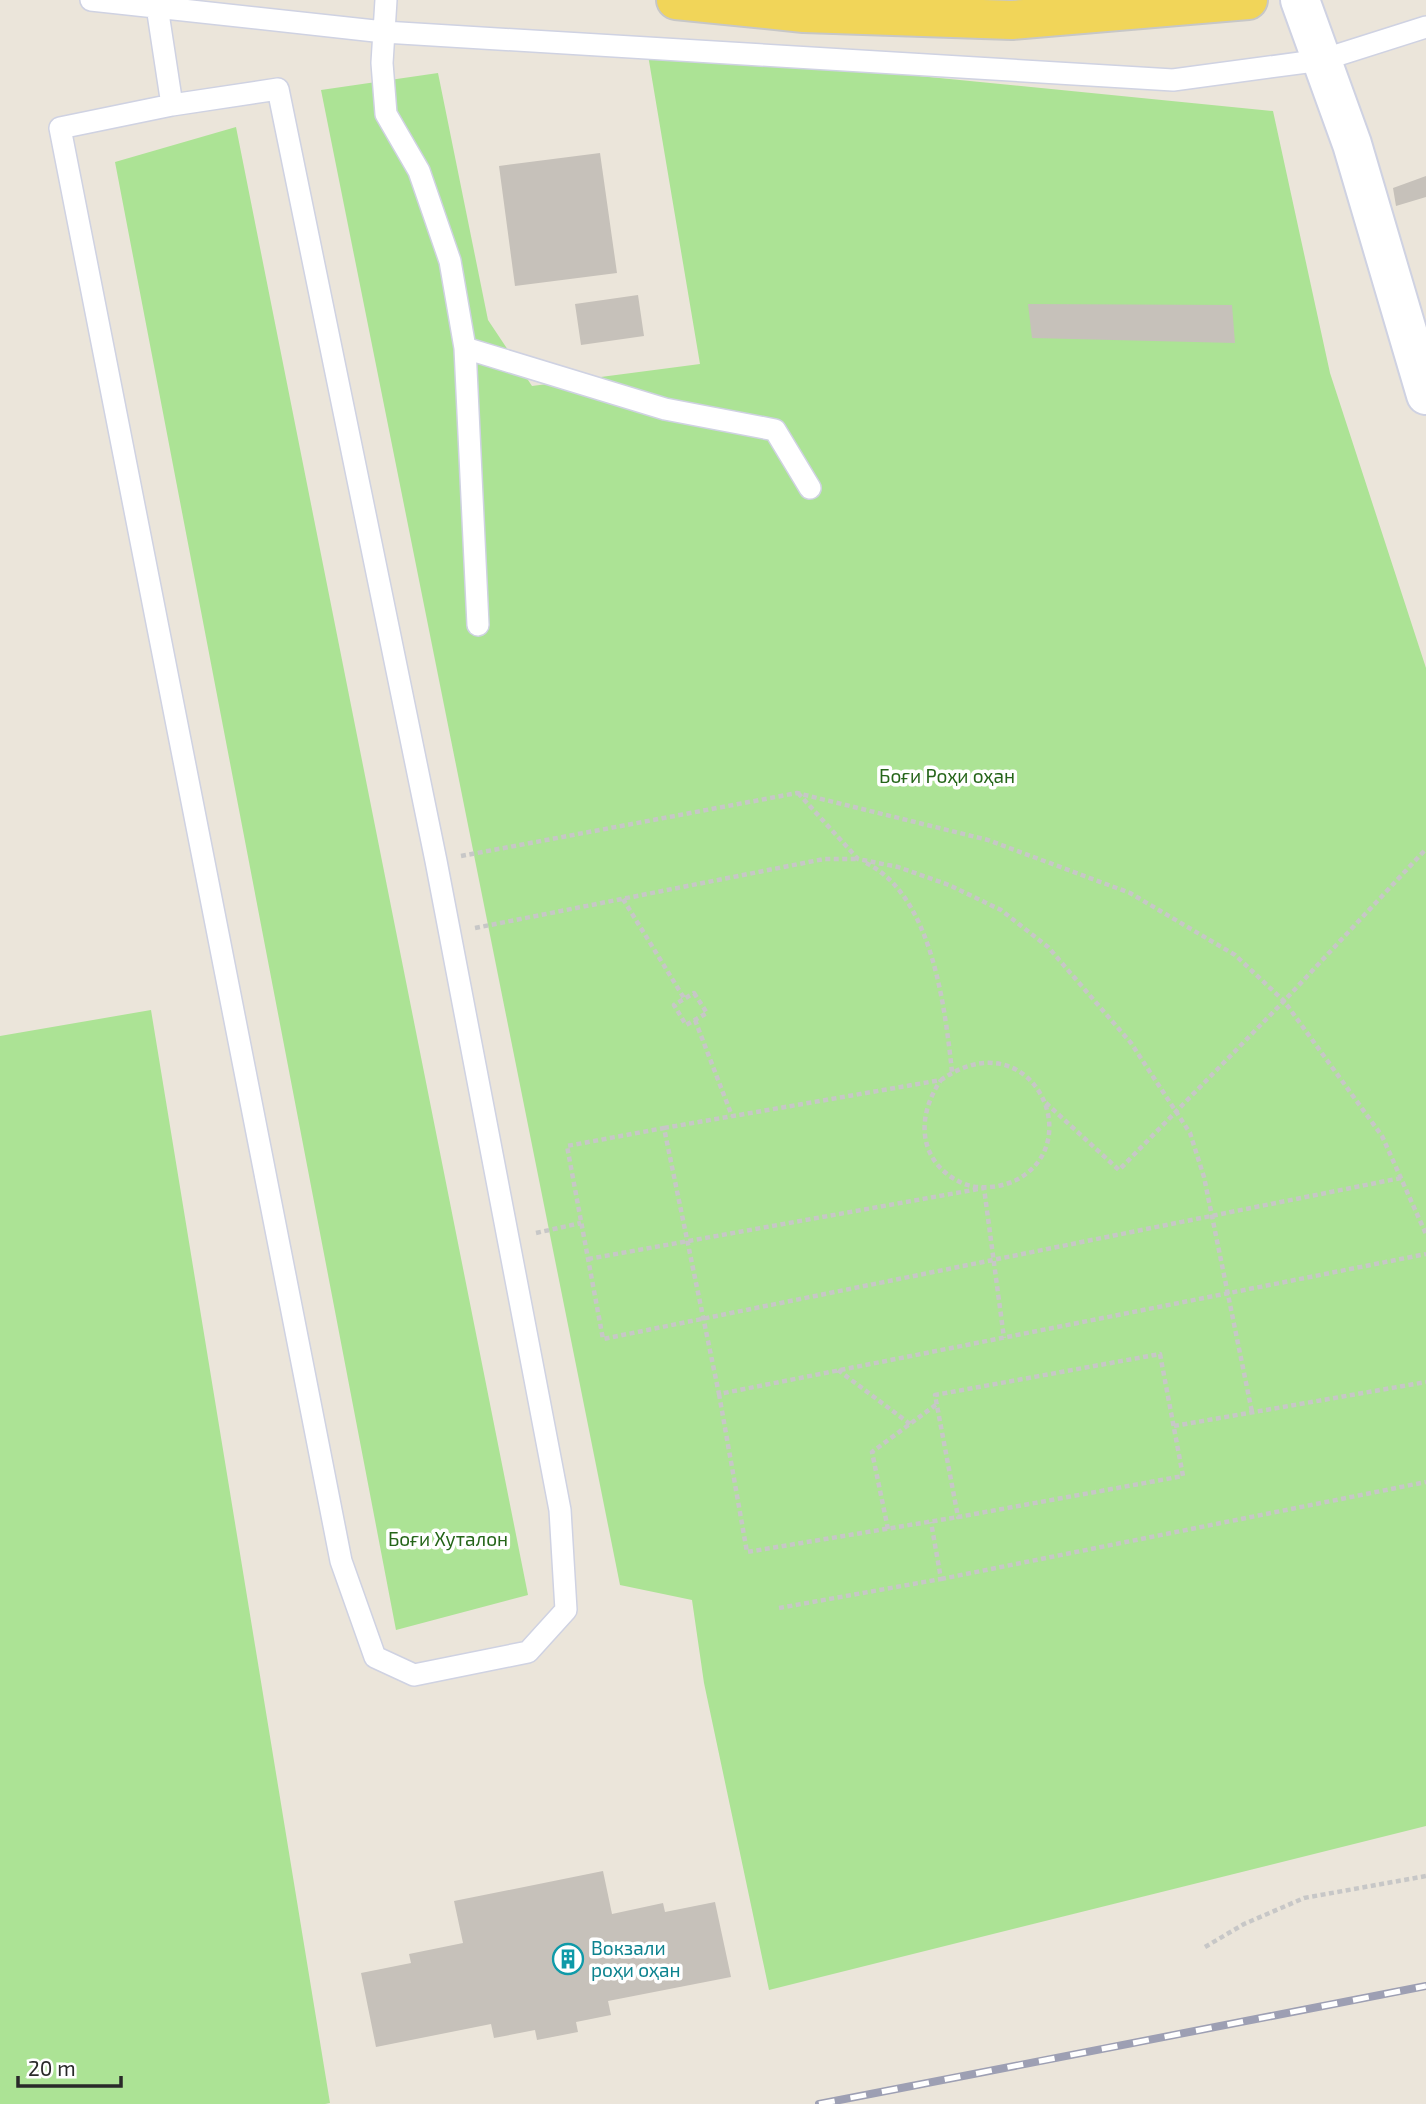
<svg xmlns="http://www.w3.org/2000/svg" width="1426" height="2104" font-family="'Exo 2',sans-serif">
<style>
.green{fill:#ace395}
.building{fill:#c6c1ba}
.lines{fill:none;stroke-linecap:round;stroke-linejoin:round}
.service-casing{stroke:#cfd2e2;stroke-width:24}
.minor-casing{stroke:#cfd2e2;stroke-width:42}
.primary-casing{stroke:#c7c7c7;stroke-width:42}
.path{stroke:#c7c7c7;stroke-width:4.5;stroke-dasharray:5 3.5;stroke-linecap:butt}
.service{stroke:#fff;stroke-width:21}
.minor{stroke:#fff;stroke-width:38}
.primary{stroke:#f1d559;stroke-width:38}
.rail-casing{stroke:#9d9fb3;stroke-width:8}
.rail{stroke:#fff;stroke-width:5;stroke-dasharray:16;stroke-linecap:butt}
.labels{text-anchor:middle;stroke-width:7;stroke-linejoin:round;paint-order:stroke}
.park-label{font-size:19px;fill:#256519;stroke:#fff}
.culture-label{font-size:19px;fill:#0d838f;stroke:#fff;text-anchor:start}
</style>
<rect width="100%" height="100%" fill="#ebe5da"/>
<path class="green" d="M647,49L1273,111L1330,373L1426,668V1826L769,1990L704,1683L692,1600L620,1585L321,90L438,73L488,320L532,386L700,364Z
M236,127L528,1595L396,1630L115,162Z
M151,1010L330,2103L325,2104H0V1036Z"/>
<path class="building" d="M600,153L617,273L515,286L499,166Z
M1426,176V197L1396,206L1393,188Z
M638,295L644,336L581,345L575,304Z
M1028,304L1232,305L1235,343L1032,338Z
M603,1871L612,1914L663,1903L665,1912L715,1902L731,1977L608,2001L611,2015L576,2022L578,2032L537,2040L535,2030L494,2038L491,2024L376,2047L361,1973L411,1963L409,1954L463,1943L454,1901Z"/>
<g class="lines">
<g class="service-casing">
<path id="service" d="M91,0L384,32L1173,80L1322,60L1426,27
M156,0L172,105
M386,0L382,63L386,114L419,171L450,261L465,348L478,625
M278,89L436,861L560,1510L566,1610L528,1652L414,1675L375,1657L341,1561L60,128L172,105Z
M465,348L665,409L775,430L810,488"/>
</g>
<g class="minor-casing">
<path id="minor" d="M1300,0L1352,144L1426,395"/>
</g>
<g class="primary-casing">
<path id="primary" d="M676,0L804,13L1012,20L1248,0"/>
</g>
<path class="path" d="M798,793L858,859L898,867L949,885L1001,910L1048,947L1131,1043L1190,1133L1204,1177L1252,1412
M461,856L797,793L988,840L1130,893L1235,955L1284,1001L1382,1136L1426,1234
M866,863C932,895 945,1007 952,1072
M623,899L684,998
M475,928L824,859H858
M694,993L707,1013L686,1025L674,1005Z
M695,1020L732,1116
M1046,1103L1119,1170L1284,1001L1426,849
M664,1128L941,1080C1031,1017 1091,1145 1014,1181C998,1188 978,1190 962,1183C917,1162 916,1116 941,1080
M1401,1178C1135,1231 869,1285 603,1339L567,1146L664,1128L719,1394L1426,1254
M536,1233L581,1223
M588,1259L984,1188L1004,1338
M1160,1354L1183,1476L958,1517L935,1395Z
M838,1370L910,1424
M719,1394L747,1552L958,1517
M1174,1426L1426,1382
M888,1529L872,1452L937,1404
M941,1579L1426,1482
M779,1608L941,1579L931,1522
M1205,1947L1244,1924L1304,1898L1426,1876"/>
<use href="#service" class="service"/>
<use href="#minor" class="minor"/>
<use href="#primary" class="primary"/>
<g class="rail-casing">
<path id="rail" d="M819,2104L1426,1986"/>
</g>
<use href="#rail" class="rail"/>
</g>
<defs>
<g id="building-ring" transform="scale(1.575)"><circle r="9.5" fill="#fff" stroke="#0f9aa8" stroke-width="1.5"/><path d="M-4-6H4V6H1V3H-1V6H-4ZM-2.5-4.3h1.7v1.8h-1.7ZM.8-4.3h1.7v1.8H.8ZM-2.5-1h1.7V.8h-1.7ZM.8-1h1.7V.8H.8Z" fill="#0f9aa8"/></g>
</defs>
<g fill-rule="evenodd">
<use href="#building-ring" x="568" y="1959"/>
</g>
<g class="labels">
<g class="park-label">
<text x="947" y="783">Боғи Роҳи оҳан</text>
<text x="448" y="1546">Боғи Хуталон</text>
</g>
<g class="culture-label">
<text x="591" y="1955">Вокзали<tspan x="591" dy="22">роҳи оҳан</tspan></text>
</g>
</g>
<path d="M18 2076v10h103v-10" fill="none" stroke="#292929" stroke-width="3.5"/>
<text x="28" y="2076" font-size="21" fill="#292929" stroke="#ffffff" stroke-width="5" paint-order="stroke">20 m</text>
</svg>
